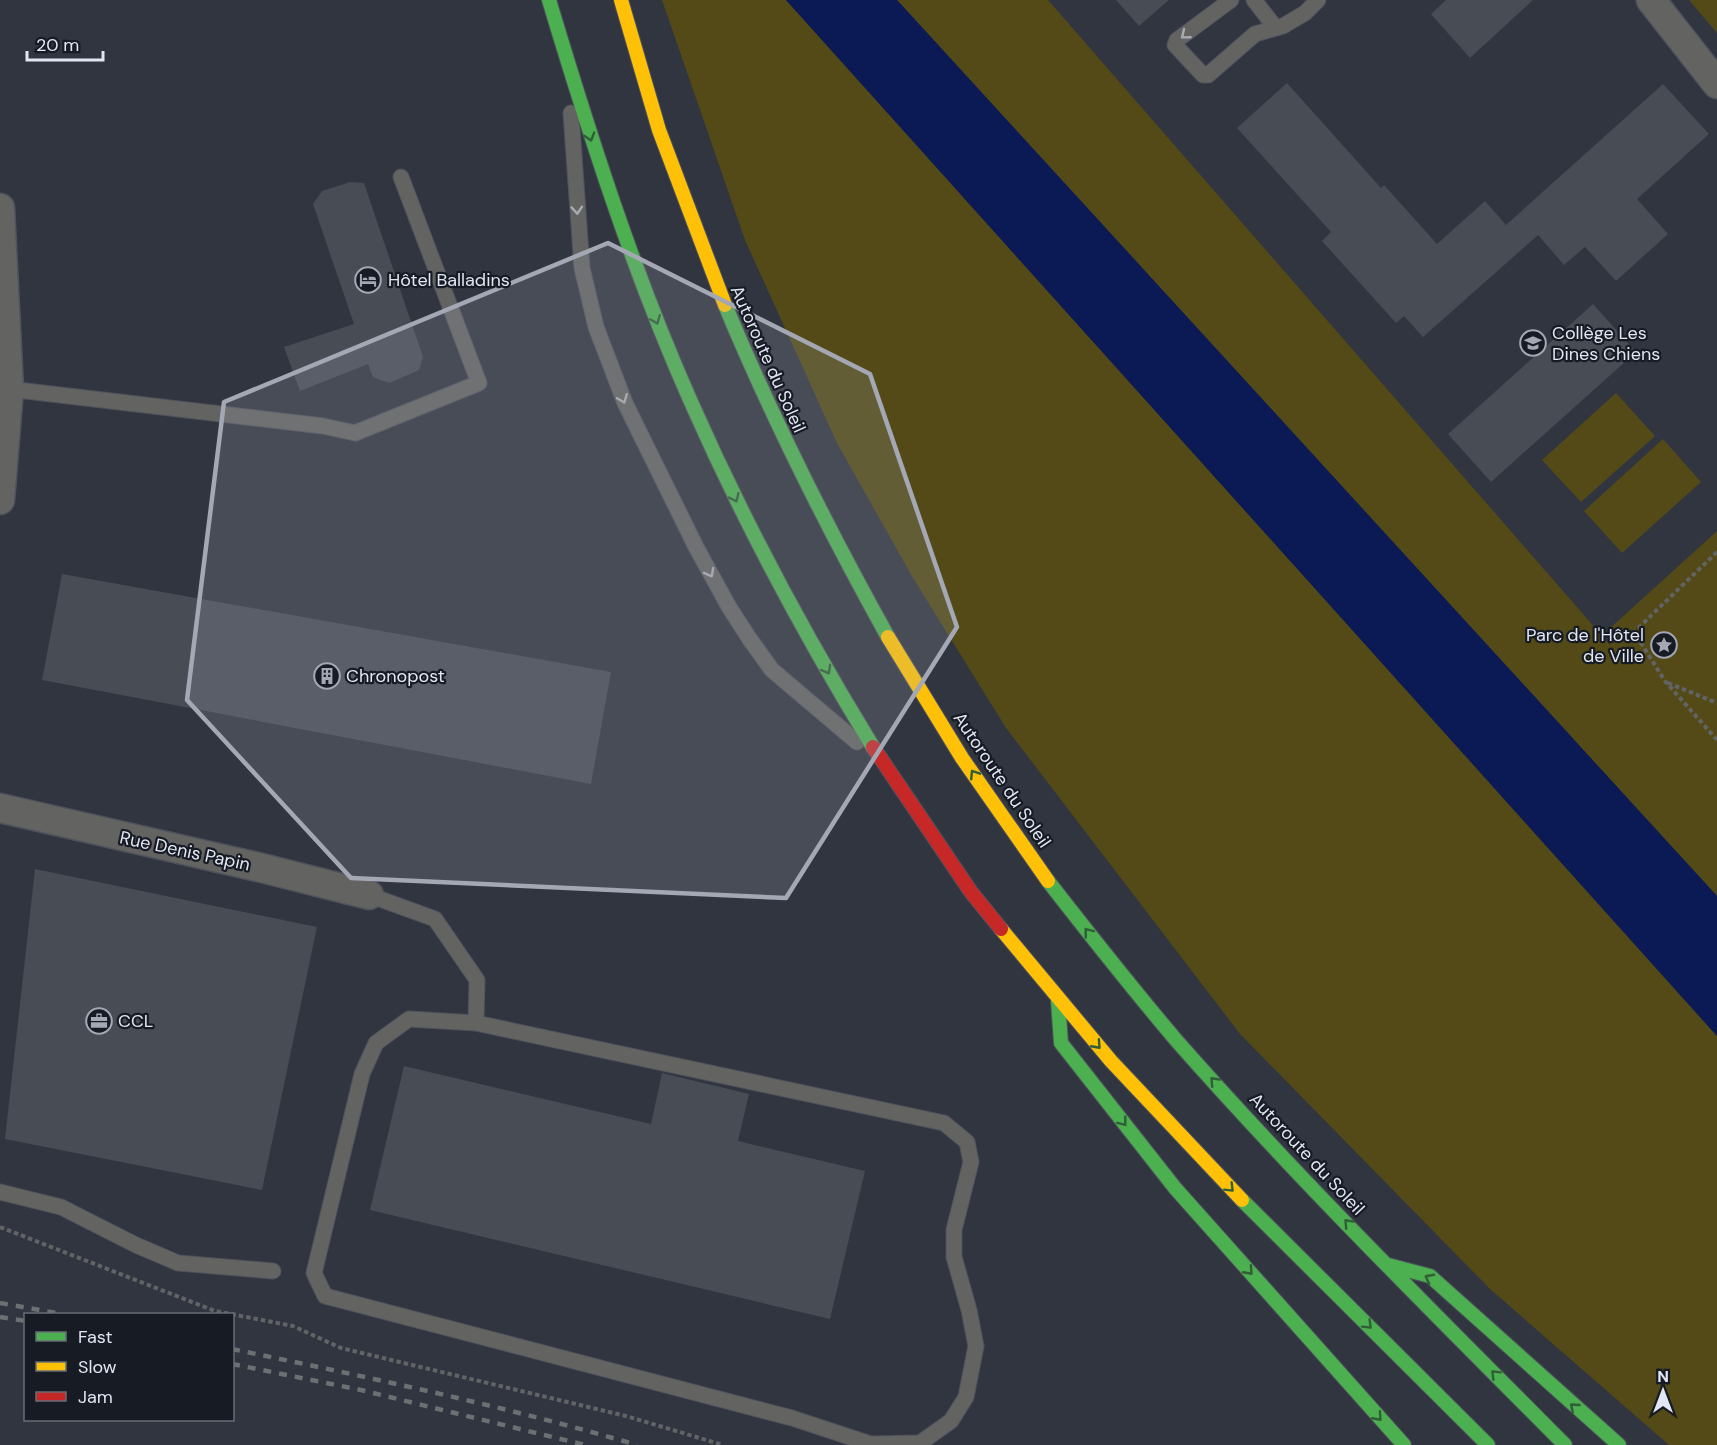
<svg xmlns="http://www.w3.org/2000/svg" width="1717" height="1445" font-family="'DM Sans',sans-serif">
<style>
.green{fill:#534a17}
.water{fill:#0b1a54}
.building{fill:#474c55}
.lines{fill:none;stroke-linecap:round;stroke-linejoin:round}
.lane-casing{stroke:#4e525b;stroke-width:17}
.street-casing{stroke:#4e525b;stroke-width:31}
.fast-casing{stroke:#4e525b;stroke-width:16}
.slow-casing{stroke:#4e525b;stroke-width:16}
.jam-casing{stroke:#4e525b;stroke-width:16}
.path{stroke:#616365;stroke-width:4;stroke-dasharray:4.5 3;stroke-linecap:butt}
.lane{stroke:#636362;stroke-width:15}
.street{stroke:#636362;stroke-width:28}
.fast{stroke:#4caf50;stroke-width:14}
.slow{stroke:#ffc107;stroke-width:14}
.jam{stroke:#c62828;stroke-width:14}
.rail{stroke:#6d7072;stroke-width:4.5;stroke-dasharray:8 8;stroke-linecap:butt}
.oneway{stroke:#a8abb2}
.oneway2{stroke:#2f5e37}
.marked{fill:#a3a8b4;fill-opacity:0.2;stroke:#a3a8b4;stroke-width:4.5;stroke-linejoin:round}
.labels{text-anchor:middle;stroke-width:4.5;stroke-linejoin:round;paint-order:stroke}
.poi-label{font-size:18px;fill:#e1e6f3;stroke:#171b23;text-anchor:start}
.street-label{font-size:18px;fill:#e1e6f3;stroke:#171b23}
</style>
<rect width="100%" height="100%" fill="#303540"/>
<path class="green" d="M662,0H786L1717,1036V1445H1669L1490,1289L1240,1034L1006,728L913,578L837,443L745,240Z
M897,0H1048L1610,645L1608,630L1717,531V896Z
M1689,0H1717V33Z
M1616,393L1655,436L1581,502L1542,460Z
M1663,439L1701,482L1622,553L1584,511Z"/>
<path class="water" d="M786,0H897L1717,896V1036Z"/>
<path class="building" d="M1116,0H1169L1139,26Z
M1446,0H1533L1470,58L1431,14Z
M1287,83L1381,188L1384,185L1437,244L1485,201L1506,225L1663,84L1709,134L1637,199L1668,234L1616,281L1585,247L1564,265L1538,235L1423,337L1404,316L1396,323L1322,241L1331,232L1237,128Z
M350,182L364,183L423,357L419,370L389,383L373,377L368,364L300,391L284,347L354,324L313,204L322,191Z
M1593,304L1636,352L1491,482L1448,434Z
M62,574L611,672L591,784L42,680Z
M35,869L317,927L262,1190L5,1139Z
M404,1066L651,1124L662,1073L749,1094L738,1141L865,1171L830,1319L370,1210Z"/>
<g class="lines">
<g class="lane-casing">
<path id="lane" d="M1231,0L1177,40L1175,45L1203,75H1208L1255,34L1283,26L1305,13L1318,0
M1254,0L1275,27
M571,113L582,268L596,327L625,403L696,547L729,607L749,638L772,670L857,742
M9,389L323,426L355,433L479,383L401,177
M369,895L435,919L477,980L476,1023
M409,1019L476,1023L944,1123L967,1142L971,1162L954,1230V1257L969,1310L976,1346L966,1397L951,1421L920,1443L871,1444L792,1418L325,1296L314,1273L362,1074L376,1043Z
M0,1192L61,1207L136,1245L178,1263L273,1271"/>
</g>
<g class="street-casing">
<path id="street" d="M1651,0L1717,84
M0,208L9,389L0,500
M0,808L262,868L369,895"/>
</g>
<g class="fast-casing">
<path id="fast" d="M549,0C590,136 633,272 691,402C744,522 805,636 873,747
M725,305C773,420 828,529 888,637
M1048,881C1090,935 1132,988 1176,1040C1300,1181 1433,1312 1565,1445
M1058,1001L1061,1043L1175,1188L1404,1445
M1242,1200L1488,1445
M1388,1265L1430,1276L1619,1445"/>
</g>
<g class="slow-casing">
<path id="slow" d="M621,0L659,130L725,305
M888,637L962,758L1048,881
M1001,929L1111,1061L1242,1200"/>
</g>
<g class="jam-casing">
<path id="jam" d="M873,747L971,892L1001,929"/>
</g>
<path class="path" d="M1717,552L1634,632L1665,681L1717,740
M1668,683L1717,703
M0,1227L215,1311L293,1326L341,1348L626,1416L723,1445"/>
<use href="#lane" class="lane"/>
<use href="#street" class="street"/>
<use href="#fast" class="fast"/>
<use href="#slow" class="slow"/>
<use href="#jam" class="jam"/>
<path class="rail" d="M0,1303L62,1314
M0,1317L26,1321
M232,1349C368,1377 504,1406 637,1445
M232,1364L361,1390L585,1445"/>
</g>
<defs><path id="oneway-chevron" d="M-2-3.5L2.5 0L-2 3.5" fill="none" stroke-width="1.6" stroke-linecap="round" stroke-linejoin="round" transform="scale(1.5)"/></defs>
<g class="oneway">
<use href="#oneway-chevron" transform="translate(1185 35) rotate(141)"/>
<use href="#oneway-chevron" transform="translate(577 210) rotate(86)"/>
<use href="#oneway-chevron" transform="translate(623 399) rotate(68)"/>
<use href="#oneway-chevron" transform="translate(710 573) rotate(62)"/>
</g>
<g class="oneway2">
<use href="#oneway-chevron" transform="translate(590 137) rotate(73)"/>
<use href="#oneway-chevron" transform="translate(656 320) rotate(68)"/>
<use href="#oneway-chevron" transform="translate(735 498) rotate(64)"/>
<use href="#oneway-chevron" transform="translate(827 670) rotate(61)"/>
<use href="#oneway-chevron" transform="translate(974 774) rotate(-123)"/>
<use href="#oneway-chevron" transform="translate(1088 932) rotate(-128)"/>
<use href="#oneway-chevron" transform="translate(1097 1045) rotate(48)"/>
<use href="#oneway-chevron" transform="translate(1214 1081) rotate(-133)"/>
<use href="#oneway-chevron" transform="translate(1123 1122) rotate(52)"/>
<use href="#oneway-chevron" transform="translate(1230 1188) rotate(45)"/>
<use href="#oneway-chevron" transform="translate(1348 1223) rotate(-133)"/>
<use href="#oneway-chevron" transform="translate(1249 1271) rotate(48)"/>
<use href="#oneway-chevron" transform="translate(1429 1278) rotate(-152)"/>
<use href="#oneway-chevron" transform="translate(1368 1325) rotate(45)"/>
<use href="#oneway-chevron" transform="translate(1495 1374) rotate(-135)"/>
<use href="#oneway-chevron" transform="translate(1574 1407) rotate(-139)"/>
<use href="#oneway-chevron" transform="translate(1378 1417) rotate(48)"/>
</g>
<path class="marked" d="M608,243L870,374L957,627L786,898L351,878L187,700L224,402Z"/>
<defs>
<g id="hotel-ring" transform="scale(1.35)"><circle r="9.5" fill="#171b23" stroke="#a3a8b4" stroke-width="1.5"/><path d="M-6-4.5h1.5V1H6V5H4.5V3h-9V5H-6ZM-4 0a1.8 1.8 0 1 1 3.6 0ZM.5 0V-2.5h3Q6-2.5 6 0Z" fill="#a3a8b4"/></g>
<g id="school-ring" transform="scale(1.35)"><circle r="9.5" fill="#171b23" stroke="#a3a8b4" stroke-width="1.5"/><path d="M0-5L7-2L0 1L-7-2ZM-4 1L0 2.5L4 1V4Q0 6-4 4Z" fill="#a3a8b4"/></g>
<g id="sight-ring" transform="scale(1.35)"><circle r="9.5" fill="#171b23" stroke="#a3a8b4" stroke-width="1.5"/><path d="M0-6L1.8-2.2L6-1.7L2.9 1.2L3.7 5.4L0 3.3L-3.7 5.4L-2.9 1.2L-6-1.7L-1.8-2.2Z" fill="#a3a8b4"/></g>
<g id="building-ring" transform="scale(1.35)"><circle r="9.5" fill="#171b23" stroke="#a3a8b4" stroke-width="1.5"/><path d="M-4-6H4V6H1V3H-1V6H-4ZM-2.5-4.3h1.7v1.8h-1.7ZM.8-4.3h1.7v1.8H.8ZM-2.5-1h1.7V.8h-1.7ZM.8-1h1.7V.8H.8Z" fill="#a3a8b4"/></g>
<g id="office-ring" transform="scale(1.35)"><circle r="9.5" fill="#171b23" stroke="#a3a8b4" stroke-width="1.5"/><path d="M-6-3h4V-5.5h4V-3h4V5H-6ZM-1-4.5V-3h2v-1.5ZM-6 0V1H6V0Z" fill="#a3a8b4"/></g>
</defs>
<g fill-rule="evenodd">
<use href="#hotel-ring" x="368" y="280"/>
<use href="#school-ring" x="1533" y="343"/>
<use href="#sight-ring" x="1664" y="645"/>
<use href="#building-ring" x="327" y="676"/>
<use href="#office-ring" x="99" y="1021"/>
</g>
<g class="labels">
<g class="poi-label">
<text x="388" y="286">Hôtel Balladins</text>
<text x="1552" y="339">Collège Les<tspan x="1552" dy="21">Dines Chiens</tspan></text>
<text x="1644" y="641" text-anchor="end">Parc de l'Hôtel<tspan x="1644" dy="21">de Ville</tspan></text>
<text x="346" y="682">Chronopost</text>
<text x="118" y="1027">CCL</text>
</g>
<g class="street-label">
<text transform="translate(768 359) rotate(66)" y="6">Autoroute du Soleil</text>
<text transform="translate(1002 780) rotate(56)" y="6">Autoroute du Soleil</text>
<text transform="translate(185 851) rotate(12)" y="6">Rue Denis Papin</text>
<text transform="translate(1307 1154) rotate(47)" y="6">Autoroute du Soleil</text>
</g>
</g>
<rect x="24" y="1313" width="210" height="108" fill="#171b23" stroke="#686c76" stroke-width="1.5"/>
<rect x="36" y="1332" width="30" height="9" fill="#4caf50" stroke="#686c76" stroke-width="1.5"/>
<text x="78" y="1343" font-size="18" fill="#e1e6f3">Fast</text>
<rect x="36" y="1362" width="30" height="9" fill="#ffc107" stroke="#686c76" stroke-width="1.5"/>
<text x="78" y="1373" font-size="18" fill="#e1e6f3">Slow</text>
<rect x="36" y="1392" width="30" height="9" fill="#c62828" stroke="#686c76" stroke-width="1.5"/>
<text x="78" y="1403" font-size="18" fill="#e1e6f3">Jam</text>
<g transform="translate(1663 1391)" stroke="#171b23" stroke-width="4.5" paint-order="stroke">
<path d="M0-4.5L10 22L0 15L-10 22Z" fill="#e1e6f3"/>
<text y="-9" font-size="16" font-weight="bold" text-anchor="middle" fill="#e1e6f3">N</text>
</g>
<path d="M27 51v9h76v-9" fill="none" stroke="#e1e6f3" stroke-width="3"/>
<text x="36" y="51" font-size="18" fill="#e1e6f3" stroke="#171b23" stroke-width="4.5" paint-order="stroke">20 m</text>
</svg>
